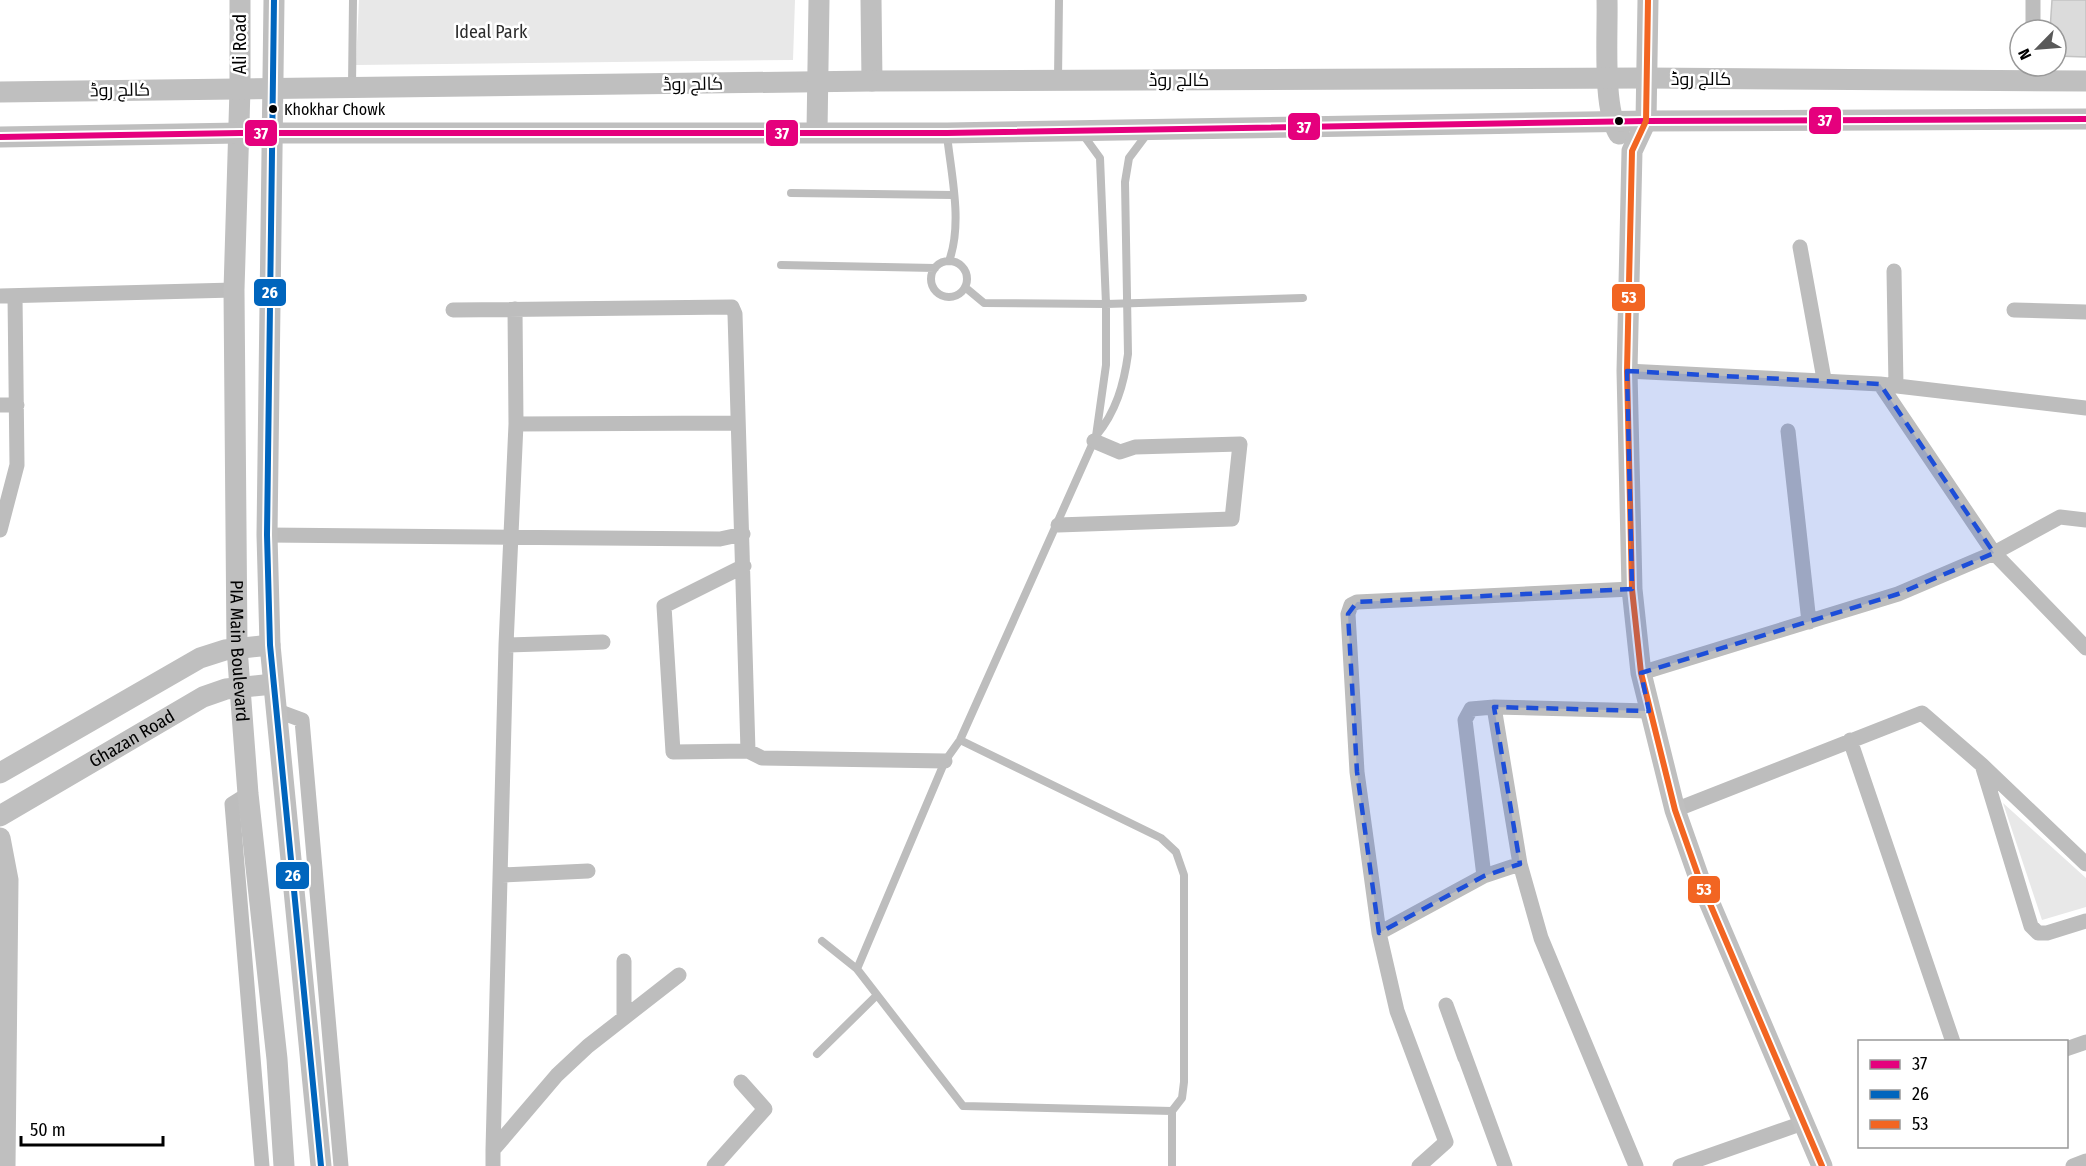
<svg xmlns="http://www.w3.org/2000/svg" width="2086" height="1166" font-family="'Fira Sans Condensed',Cairo,sans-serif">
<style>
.green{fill:#e8e8e8}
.building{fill:#dbdbdb;stroke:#c3c3c3;stroke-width:1.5}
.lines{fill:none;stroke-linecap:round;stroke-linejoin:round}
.lane{stroke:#bdbdbd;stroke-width:8}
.street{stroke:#bdbdbd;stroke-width:15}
.secondary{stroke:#bfbfbf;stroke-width:21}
.bus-1-casing{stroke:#fff;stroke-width:10}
.bus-2-casing{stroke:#fff;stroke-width:10}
.bus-3-casing{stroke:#fff;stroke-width:10}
.bus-1{stroke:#e5007d;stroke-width:6}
.bus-2{stroke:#0065bd;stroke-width:6}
.bus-3{stroke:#f26522;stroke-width:6}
.marked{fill:#1d4ed8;fill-opacity:0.2;stroke:#1d4ed8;stroke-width:4.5;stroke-dasharray:12 8;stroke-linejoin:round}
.bus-dot{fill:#000;stroke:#fff;stroke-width:2}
.labels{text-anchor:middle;stroke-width:5;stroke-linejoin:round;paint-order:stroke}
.bus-label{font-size:16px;fill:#000;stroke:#fff;text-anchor:start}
.park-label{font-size:18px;fill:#2c2c2c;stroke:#fff}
.street-label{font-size:18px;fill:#000;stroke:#fff}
.line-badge{stroke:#fff;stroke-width:2}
.badge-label{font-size:16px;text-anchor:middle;font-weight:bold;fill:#fff}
</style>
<rect width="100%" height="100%" fill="#fff"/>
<path class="green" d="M359,0H795L793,60L356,65Z
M2003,803L2086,878V907L2042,920Z"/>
<path class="building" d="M2052,0H2086V57L2056,56V30H2050Z"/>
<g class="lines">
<path class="lane" d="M1058,79L1059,0
M352,86L353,0
M947,135C951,174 963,223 949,261
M791,193L953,195
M931 279a18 18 0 1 1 36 0a18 18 0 1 1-36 0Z
M781,265L935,268
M966,288L984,303L1106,304L1303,298
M1096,436C1116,412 1124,384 1128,354L1125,182L1129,158L1147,134
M960,740L1161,838L1176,852L1184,875V1082L1182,1098L1172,1111V1166
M822,941L857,969L945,761L960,740L1096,436L1106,365V304L1100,158L1084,136
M857,969L963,1106L1172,1111
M817,1054L877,995"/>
<path class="street" d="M2033,30V0
M2033,82V66
M1800,247L1824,379
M1894,271L1896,386
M0,296L234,290
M453,310L732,307L735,314L748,751
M2014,310L2086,312
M1627,371L1880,384L2086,408
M1880,384L1994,553L2086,648
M0,405H17
M516,424L737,423
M1788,431L1809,622
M1058,525L1232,519L1240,444L1135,447L1120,452L1094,441
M0,530L17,465L15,296
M267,535L720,539L743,534
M744,566L664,606L673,752L748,751L762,758L945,761
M506,645L603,642
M1641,673L1898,594L1994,553L2060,517L2086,520
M1494,707L1520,864L1541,938L1636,1166
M275,710L302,720L341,1166
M1850,740L1953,1042
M1983,768L2031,926L2038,933H2047L2086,921
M248,794L232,804L262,1166
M1675,810L1922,713L1982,765L2086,864
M502,875L588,871
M1484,876L1465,720L1471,709L1494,707L1649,711
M1379,933L1357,772L1348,614L1351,605L1357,602L1632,589
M624,961V1018
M2066,1049L2086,1042
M1465,1058L1446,1005L1505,1166
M493,1150L506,645L516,424L515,309
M493,1166V1150L557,1075L588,1046L679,975
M714,1166L765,1109L741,1082
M1419,1166L1446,1142L1397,1011L1379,933L1484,876L1520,864
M1680,1166L1803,1123
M2073,1166L2086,1161"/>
<g class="secondary">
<path id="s1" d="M240,0V89L234,290L237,648L248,794L277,1059L284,1166"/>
<path d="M274,0L267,535L270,645L321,1166"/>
<path d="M871,0L872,81"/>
<path d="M1607,0C1608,33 1602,109 1619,134"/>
<path d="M1648,0L1646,121L1632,151L1627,371L1632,589L1641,673L1675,810L1699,878L1822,1166"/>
<path d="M0,92L872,81L1646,78L2086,81"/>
<path d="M817,131L819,0"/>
<path d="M0,137L240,133H947L1646,121L2086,119"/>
<path d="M0,773L200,658L225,650L270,645"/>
<path id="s2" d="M0,816L203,697L226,689L273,684"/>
<path d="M0,838L8,880L5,1166"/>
</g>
<g class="bus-1-casing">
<path id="bus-1" d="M0,137L240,133H947L1646,121L2086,119"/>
</g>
<g class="bus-2-casing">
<path id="bus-2" d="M274,0L267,535L270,645L321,1166"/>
</g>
<g class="bus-3-casing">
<path id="bus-3" d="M1648,0L1646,121L1632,151L1627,371L1632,589L1641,673L1675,810L1699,878L1822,1166"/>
</g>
<use href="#bus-1" class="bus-1"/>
<use href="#bus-2" class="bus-2"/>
<use href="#bus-3" class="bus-3"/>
</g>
<path class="marked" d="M1627,371L1880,384L1994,553L1898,594L1641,673L1649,711L1494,707L1520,864L1484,876L1379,933L1357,772L1348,614L1357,602L1632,589Z"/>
<g class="bus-dot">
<circle cx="273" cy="109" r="5"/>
<circle cx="1619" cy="121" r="5"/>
</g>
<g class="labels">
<g class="bus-label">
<text x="284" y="115">Khokhar Chowk</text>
</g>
<g class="park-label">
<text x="491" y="38">Ideal Park</text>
</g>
<g class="street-label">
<text transform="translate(240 44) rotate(-90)" y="6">Ali Road</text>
<text x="1701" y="85">کالج روڈ</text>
<text x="1179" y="86">کالج روڈ</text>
<text transform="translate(693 84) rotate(-1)" y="6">کالج روڈ</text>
<text transform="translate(120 90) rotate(-1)" y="6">کالج روڈ</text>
<text dy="6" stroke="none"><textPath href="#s1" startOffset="651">PIA Main Boulevard</textPath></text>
<text dy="6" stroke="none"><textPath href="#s2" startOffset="153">Ghazan Road</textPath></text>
</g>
</g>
<g class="line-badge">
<rect x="1808" y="106" width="34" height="29" rx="6" fill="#e5007d"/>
<rect x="1287" y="112" width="34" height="29" rx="6" fill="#e5007d"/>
<rect x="244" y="119" width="34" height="28" rx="6" fill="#e5007d"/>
<rect x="765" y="119" width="34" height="28" rx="6" fill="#e5007d"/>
<rect x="253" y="278" width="34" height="29" rx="6" fill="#0065bd"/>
<rect x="1611" y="283" width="35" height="29" rx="6" fill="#f26522"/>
<rect x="275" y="861" width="35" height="29" rx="6" fill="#0065bd"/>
<rect x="1687" y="875" width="34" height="29" rx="6" fill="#f26522"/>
</g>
<g class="badge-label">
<text x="1825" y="126">37</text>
<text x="1304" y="133">37</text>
<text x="261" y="139">37</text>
<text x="782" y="139">37</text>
<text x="270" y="298">26</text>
<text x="1629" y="303">53</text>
<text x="293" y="881">26</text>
<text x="1704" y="895">53</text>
</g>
<rect x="1858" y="1040" width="210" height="108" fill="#ffffff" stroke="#999999" stroke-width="1.5"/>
<rect x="1870" y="1060" width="30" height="9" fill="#e5007d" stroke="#999999" stroke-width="1.5"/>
<text x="1912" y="1070" font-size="18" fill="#000000">37</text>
<rect x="1870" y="1090" width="30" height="9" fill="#0065bd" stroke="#999999" stroke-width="1.5"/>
<text x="1912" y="1100" font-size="18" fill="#000000">26</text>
<rect x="1870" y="1120" width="30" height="9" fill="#f26522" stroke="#999999" stroke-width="1.5"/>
<text x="1912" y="1130" font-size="18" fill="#000000">53</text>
<g transform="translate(2038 48) rotate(245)"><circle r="28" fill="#ffffff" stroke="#999999" stroke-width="1.5"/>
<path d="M0-4.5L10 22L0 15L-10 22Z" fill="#595959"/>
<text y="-9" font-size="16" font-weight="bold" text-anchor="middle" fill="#000000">N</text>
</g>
<path d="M21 1136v9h142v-9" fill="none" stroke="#000000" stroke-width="3"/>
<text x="30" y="1136" font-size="18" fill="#000000" stroke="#ffffff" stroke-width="4.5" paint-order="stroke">50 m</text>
</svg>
